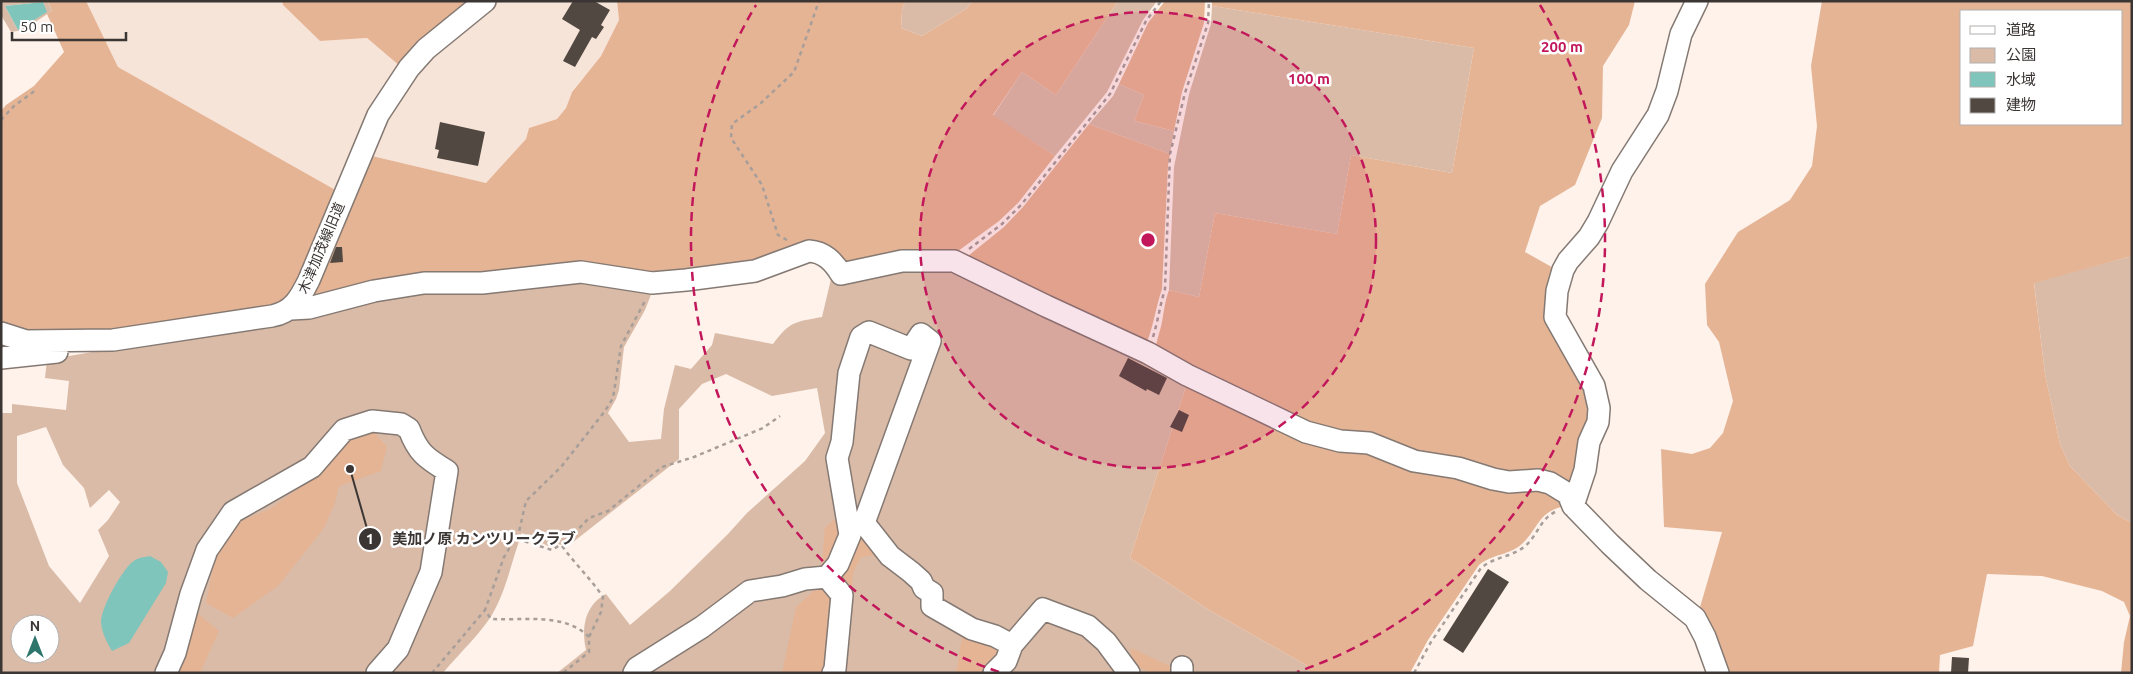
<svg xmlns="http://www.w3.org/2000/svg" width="2133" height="674" font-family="Ubuntu,'Noto Sans JP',sans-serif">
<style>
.built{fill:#f7e4d8}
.green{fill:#dabba7;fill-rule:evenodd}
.forest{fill:#e5b495;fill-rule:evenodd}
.water{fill:#80c5bb}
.building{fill:#524842}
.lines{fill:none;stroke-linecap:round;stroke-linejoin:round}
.minor-casing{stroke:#847973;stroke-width:24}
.path{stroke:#a79e99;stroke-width:2.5;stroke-dasharray:4 4;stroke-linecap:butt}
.minor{stroke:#fff;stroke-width:21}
.ring{fill:none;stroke:#c2185b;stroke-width:2.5;stroke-dasharray:9 6}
.labels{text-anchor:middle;stroke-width:5;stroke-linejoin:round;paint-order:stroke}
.street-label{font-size:14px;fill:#3b3634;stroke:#fff}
.centre{fill:#c2185b;stroke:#fff;stroke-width:2.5}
.ring-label{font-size:15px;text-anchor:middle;font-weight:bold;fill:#c2185b;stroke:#fff;stroke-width:5;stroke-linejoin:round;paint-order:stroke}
.leader{fill:none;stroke:#3b3634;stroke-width:2}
.callout-dot{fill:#3b3634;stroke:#fff;stroke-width:2}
.mark-label{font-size:15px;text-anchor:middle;font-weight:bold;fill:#fff}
.callout-label{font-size:15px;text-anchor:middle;font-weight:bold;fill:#3b3634;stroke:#fff;stroke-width:5;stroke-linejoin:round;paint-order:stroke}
</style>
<rect width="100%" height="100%" fill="#fef2eb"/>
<path class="built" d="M86,1H282L283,5L320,41L367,38L401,67L339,192L118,67Z
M493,1H617L619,20L601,56L572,91L566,108L557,119L529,128L526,139L486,183L368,155L413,71Z"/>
<path class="green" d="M48,1L52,11L23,30L11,32L1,15V2ZM43,2L46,12L18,30L5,6Z
M905,1H973L966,9L922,36L901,28L902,10Z
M1118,1H1157L1143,20L1107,92L1055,156L993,116L1022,72L1056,95Z
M1212,6L1474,48L1452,173L1351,155L1337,234L1215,213L1199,297L1169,290L1174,167L1189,94L1211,24Z
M1119,84L1144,95L1134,121L1174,131L1170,154L1089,124L1113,96Z
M2132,256V523L2117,515L2070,466L2060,444L2045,374L2034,282Z
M958,268L1188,380L1130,558L1209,610L1306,665L1310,673H557L586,650C581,628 585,605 606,594L630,625L670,591L728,534L747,513L805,461L825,433L817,388L772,396L726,374L702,384L679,409V459L568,546L557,544L548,546L522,533C512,559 507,588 493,613C483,631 457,656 443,673H1V413H12V404L66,410L69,381L45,378L47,360L311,313L375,297L580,278L654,287L645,310L624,347L619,390L616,399L608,413L629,442L661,439L664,409L675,365L691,369L712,345L715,333L773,344C790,321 795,322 822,317L831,279V270ZM46,427L63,465L84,488L90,508L109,490L120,502L108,520L98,530L109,556L80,603L49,566L17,483V436ZM20,624H50V654H20Z"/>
<path class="forest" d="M48,1H86L118,67L339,192L305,274L278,308L109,334L38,335L3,323L1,320V111L6,105L34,86L64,52L47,14L52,11Z
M282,1H474L401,67L367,38L320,41L283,5Z
M617,1H905L902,10L901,28L922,36L966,9L973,1H1118L1056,95L1022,72L993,115L1055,156L1018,203L999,221L954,254L850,265L816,244L753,267L685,276L586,267L302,304L368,155L486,183L526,139L529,128L557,119L566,108L572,92L601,56L619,20Z
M1165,1H1205L1204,23L1182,92L1174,131L1134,121L1144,95L1119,84L1148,23Z
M1212,1H1635L1629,25L1603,66L1602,118L1575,185L1540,206L1525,252L1557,270L1548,305L1590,387L1594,418L1571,491L1341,437L1156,354C1155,342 1160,333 1162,322C1164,311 1165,301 1169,290L1199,297L1215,213L1337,234L1351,155L1452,173L1474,48L1212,6Z
M1822,1H2132V256L2034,283L2045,374L2060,444L2070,466L2117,515L2132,523V673H2121L2124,642L2130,616L2124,602L2102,591L2042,576L1987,574L1973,646L1940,655L1939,673H1723L1698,614L1722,532L1664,527L1661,449L1692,454L1710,448L1723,433L1733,401L1719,342L1707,325L1705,284L1738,232L1790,200L1812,166L1817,126L1811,66ZM1962,11H2122V124H1962Z
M1089,124L1170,154L1168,166L1162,289C1156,306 1154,324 1147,342L967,264L968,256L1004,227L1023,207Z
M1188,380L1304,436L1549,486L1565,506C1538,512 1540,526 1523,543C1511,555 1492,554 1479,565L1428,640L1410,673H1310L1306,665L1209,610L1130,558Z
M360,416L387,447L381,471L339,486L335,503L324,528L278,586L233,618L206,603L216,553L239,522L270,509L313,478Z
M836,518L870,539L877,555L861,557L853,573L851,603L838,673H782L796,607L820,585L825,528Z
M196,612L219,631L200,673H173Z
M976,636L1004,647L986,673H956L962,638Z
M1131,648L1172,667L1174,673H1150L1131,663Z"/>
<path class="water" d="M43,2L47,12L18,30L5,6Z
M150,556L161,562L168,572L166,583L129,643L112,651C107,643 101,631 101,621C101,608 123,567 135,560C140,557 145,557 150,556Z"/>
<path class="building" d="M573,1H594L610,10L601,25L604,27L596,39L592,37L575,67L563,61L580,30L562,19Z
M440,122L485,132L478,166L437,158L439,150L435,149Z
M336,247H342L343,262L330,263Z
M1128,358L1167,378L1159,395L1147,389L1146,391L1119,376Z
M1179,410L1189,415L1182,432L1170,427Z
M1488,569L1509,582L1463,653L1443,640Z
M1952,657L1969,658L1968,673H1951Z"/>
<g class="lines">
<g class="minor-casing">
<path id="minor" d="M291,309L309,308L374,291L424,283H482L581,272L652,283L686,280L755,271L809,251C824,252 833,261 841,274L902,261H954L1046,306L1148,353L1187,375L1306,432L1340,441L1369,443L1414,461L1458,468L1493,479L1509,482L1538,480L1550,483L1568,494L1573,506L1610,544L1648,580L1695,618L1705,637L1718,673
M1,333L26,341L113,340L272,316C293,312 300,298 309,280L378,115L409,68L426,49L485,1
M1,358L57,352
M1573,506L1585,470L1589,442L1598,422L1599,408L1594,386L1555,317L1557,291L1563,270L1568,261L1589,237L1598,222L1622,171L1658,115L1667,91L1681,34L1697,1
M827,577L842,595L835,669L833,673
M1182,667V673
M166,673L175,653L191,594L207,550L233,512L312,467L344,430L372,421L401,424L409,429C418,453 426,458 447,471L431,572L398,649L377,673
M634,673L637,668L702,627L750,591L782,586L805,579L827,577L838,564L850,535L837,458L842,442L849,373L861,337L869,332L911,349L921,334L930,341L864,523L890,556L911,572L921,581L924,588L932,593V606L972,629L995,636L1012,645L1043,609L1088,626L1106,642L1129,673
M994,673L1006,661L1012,645"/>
</g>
<path class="path" d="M1,120L14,106L36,90
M787,240L778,235L762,185L731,138L732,124L761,103L794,72L819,1
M969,249L1002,224L1021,205L1110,94L1146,21L1161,1
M1153,337C1158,321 1160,305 1165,289L1170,154L1185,93L1208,23L1209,1
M517,539L552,550L568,540L589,518L608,511L662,467L694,457L763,428L780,416
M562,546C575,564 591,579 603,597L601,612L589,637V652L563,673
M589,637C564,612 523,621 491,619L485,610L504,557L519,532L526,501L561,467L605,411L613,398L621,346L645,301
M432,673L485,610
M1414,673L1431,642L1481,568C1494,557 1511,557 1524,547C1537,537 1540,519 1555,512"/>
<use href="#minor" class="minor"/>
</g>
<circle cx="1148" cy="240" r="228" fill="#c2185b" fill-opacity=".12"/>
<g class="ring">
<circle cx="1148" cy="240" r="228"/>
<path d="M999 672A457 457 0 0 1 756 5M1540 5A457 457 0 0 1 1297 672"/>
</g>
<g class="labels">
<g class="street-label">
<text transform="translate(321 248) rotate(-67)" y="5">木津加茂線旧道</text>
</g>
</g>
<circle cx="1148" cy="240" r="8" class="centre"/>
<g class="ring-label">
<text x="1562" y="52">200 m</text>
<text x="1309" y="84">100 m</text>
</g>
<path class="leader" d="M350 469L370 539"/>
<g class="callout-dot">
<circle cx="350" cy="469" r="5"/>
<circle cx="370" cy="539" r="12"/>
</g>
<g class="mark-label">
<text x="370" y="544">1</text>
</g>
<g class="callout-label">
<text x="484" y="544">美加ノ原 カンツリークラブ</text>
</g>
<rect width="2133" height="674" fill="none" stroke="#3b3634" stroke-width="5"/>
<rect x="1960" y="10" width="162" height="115" fill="#ffffff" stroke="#b1afae"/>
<rect x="1970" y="26" width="25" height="8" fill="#ffffff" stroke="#b1afae"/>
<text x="2006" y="35" font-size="15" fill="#3b3634">道路</text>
<rect x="1970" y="48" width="25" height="15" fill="#dabba7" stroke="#b1afae"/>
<text x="2006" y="60" font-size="15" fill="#3b3634">公園</text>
<rect x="1970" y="72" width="25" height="15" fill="#80c5bb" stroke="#b1afae"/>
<text x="2006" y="85" font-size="15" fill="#3b3634">水域</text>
<rect x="1970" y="98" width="25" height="15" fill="#524842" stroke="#b1afae"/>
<text x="2006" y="110" font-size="15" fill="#3b3634">建物</text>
<g transform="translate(35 639)"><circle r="24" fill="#ffffff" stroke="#b1afae"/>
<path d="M0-4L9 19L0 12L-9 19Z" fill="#2e756c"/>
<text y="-8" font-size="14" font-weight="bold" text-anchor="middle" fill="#3b3634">N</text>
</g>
<path d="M12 32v8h114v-8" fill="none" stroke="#3b3634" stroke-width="2.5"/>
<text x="20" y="32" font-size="15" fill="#3b3634" stroke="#ffffff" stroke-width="4" paint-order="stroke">50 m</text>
</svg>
